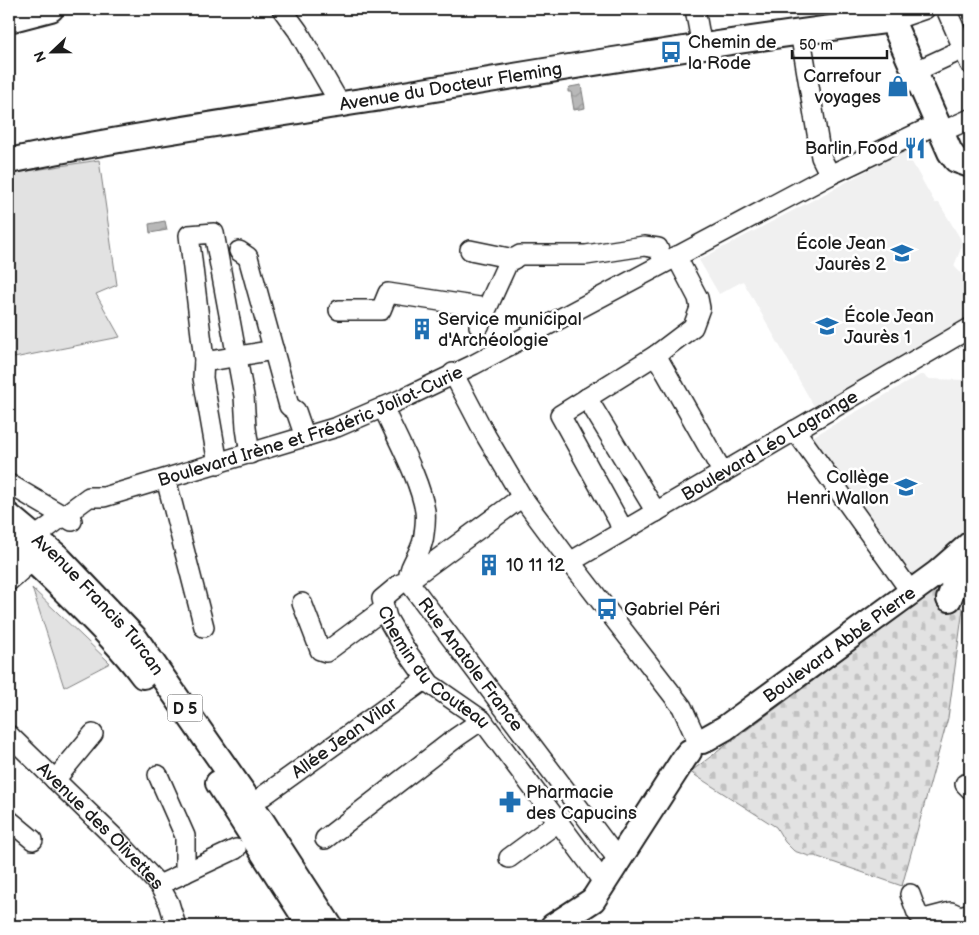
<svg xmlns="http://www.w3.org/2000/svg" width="979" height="935" font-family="'Balsamiq Sans',sans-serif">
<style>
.built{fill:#f0f0f0}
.green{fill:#e2e2e2;stroke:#7f7f7f}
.cemetery{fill:url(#cemetery-stones);stroke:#7f7f7f}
.water{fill:url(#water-waves);stroke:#7a7a7a}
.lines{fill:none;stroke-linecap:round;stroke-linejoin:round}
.minor-casing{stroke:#1c1c1c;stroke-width:22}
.major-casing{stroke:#1c1c1c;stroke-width:28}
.minor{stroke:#fff;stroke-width:19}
.major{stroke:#fff;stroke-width:24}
.labels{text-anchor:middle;stroke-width:5;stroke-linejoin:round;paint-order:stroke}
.shield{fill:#fff;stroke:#606060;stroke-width:1}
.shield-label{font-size:16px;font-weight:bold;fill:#1c1c1c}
.poi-label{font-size:18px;fill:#1c1c1c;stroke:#fff;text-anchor:start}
.street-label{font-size:18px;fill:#1c1c1c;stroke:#fff}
</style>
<defs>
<pattern id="cemetery-stones" width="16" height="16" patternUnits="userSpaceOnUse" patternTransform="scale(1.25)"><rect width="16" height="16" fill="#e2e2e2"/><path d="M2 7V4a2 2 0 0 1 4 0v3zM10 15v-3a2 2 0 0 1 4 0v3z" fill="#c1c1c1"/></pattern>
<pattern id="water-waves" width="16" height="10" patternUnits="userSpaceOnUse" patternTransform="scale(1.25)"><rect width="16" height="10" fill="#b8b8b8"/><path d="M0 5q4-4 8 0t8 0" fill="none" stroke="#9e9e9e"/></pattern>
</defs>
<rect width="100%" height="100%" fill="#fff"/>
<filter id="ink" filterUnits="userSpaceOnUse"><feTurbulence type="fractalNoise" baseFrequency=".02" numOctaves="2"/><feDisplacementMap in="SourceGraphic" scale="10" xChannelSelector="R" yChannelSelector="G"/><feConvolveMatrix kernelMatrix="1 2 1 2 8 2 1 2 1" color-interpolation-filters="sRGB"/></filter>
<g filter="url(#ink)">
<path class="built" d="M905,150L935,203H939L960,238L962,246L954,266L970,283V318L815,408L743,281L719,294L699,260L819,197Z
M920,375H924L927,379L970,380V530L916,578H907L811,443L814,436Z"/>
<path class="green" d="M99,160L117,285L96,294L120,337L9,359V174Z
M32,588L110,663L64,687Z"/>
<path class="cemetery" d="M934,591L963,609L948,718L902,886L815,856H809L794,851L785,842L776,827L690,772Z"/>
<path class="water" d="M581,85L585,108L574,110L571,92H568V89L570,87Z
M165,221L167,230L150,233L149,224Z"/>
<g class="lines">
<g class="minor-casing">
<g id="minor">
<path d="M282,9L298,31L340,104"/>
<path d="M695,9L702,47"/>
<path d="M946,9L970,64"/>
<path d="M893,20L925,9"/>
<path d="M800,32L821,157L830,175"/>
<path d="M916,71L970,46"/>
<path d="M941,132L970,119"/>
<path d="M470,250L514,259"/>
<path d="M239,251L248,257L289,406L296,411L305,437"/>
<path d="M339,310H381L388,293L486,308"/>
<path d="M479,326L508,262L520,255H586L644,246L658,248L664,262"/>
<path d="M656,355L723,473"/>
<path d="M204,362L274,350"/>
<path d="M453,373L486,436L522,497L571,563L682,707L695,736"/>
<path d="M587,398L656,512"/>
<path id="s1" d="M383,407C396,437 420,479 425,511C426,518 425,527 424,534C423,552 409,562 408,581L400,584L382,599L387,618L405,649L430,684L482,720L604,883"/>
<path d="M795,430L911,592"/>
<path d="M218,464L203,378L204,360L189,235L214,233L244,396L246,428L250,454"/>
<path d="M166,479L204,627"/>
<path d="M9,484L72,521"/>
<path id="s2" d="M522,497L408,581L619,861"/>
<path d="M622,531L618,520L560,415L656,355L693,327L700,308L698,298L676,256"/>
<path id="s3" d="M571,563L577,558L970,328"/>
<path id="s4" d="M9,564L35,537L89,497H104L337,427L402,399L473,365L830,175L937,124"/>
<path d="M9,581L42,552"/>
<path d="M302,603L320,650L326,652L384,609"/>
<path id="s5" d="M9,735L119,842L159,885L169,903L176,926"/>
<path d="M158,775L185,836V873"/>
<path d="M55,780L93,734"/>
<path d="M965,784L970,789"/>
<path id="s6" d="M263,796L426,679"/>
<path d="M9,820L33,840"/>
<path d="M325,839L457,737L482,720"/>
<path d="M509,858L558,822"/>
<path d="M159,885L236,849"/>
<path d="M910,894L917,913L924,919L951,912L960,916L970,913"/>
</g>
</g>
<g class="major-casing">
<g id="major">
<path d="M887,9L950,152L956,160L970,165"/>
<path d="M9,20L51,9"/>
<path id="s7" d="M9,161C128,136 248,119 368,100C543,71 717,42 893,20"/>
<path id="s8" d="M9,516L57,556L136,639L251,804L330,926"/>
<path d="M9,541C33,559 54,580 75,601C99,625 123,649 143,676"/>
<path d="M949,599L955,583L970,554"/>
<path id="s9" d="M702,741L725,728L937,573L970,544"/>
<path d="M218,783L310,926"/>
<path d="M553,926L593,900L685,757L689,752"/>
</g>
</g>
<use href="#minor" class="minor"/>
<use href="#major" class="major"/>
</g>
</g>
<defs>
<g id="bus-bare" transform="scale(1.725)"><path d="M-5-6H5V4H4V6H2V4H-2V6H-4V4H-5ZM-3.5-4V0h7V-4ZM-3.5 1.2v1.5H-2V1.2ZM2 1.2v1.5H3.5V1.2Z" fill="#1f6fb2" stroke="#fff" stroke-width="2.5" paint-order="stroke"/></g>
<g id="shop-bare" transform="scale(1.725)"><path d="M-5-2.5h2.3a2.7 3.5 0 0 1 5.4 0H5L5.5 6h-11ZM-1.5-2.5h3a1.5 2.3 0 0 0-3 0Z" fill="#1f6fb2" stroke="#fff" stroke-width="2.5" paint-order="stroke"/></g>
<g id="restaurant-bare" transform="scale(1.725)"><path d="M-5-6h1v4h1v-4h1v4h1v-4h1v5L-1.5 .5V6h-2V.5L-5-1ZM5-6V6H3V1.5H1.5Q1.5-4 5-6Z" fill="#1f6fb2" stroke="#fff" stroke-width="2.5" paint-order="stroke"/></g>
<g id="school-bare" transform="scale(1.725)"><path d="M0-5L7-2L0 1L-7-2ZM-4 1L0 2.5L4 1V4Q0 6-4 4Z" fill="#1f6fb2" stroke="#fff" stroke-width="2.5" paint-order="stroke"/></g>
<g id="building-bare" transform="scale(1.725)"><path d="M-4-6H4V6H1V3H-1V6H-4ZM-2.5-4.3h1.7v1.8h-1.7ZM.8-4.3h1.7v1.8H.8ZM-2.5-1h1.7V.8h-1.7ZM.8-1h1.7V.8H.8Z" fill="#1f6fb2" stroke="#fff" stroke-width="2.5" paint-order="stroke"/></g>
<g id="pharmacy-bare" transform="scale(1.725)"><path d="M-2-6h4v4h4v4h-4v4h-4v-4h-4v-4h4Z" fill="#1f6fb2" stroke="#fff" stroke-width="2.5" paint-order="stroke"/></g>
</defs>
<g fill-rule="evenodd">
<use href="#bus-bare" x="671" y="52"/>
<use href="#shop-bare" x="898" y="86"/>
<use href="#restaurant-bare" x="915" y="148"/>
<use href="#school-bare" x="902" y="253"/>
<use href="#school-bare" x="827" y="326"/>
<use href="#building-bare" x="422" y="329"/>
<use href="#school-bare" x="906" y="487"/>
<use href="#building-bare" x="489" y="565"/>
<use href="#bus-bare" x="607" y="609"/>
<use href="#pharmacy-bare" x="510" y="802"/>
</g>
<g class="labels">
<rect class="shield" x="167.5" y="694.5" width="35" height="27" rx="4"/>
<g class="shield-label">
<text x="185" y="714">D 5</text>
</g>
<g class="poi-label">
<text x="688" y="48">Chemin de<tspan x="688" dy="21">la Rode</tspan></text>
<text x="881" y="82" text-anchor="end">Carrefour<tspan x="881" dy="21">voyages</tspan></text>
<text x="898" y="154" text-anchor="end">Barlin Food</text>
<text x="886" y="249" text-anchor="end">École Jean<tspan x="886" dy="21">Jaurès 2</tspan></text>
<text x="844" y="322">École Jean<tspan x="844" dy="21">Jaurès 1</tspan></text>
<text x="438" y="325">Service municipal<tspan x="438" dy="21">d'Archéologie</tspan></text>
<text x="889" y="483" text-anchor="end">Collège<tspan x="889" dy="21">Henri Wallon</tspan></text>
<text x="506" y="571">10 11 12</text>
<text x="624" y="615">Gabriel Péri</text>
<text x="526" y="798">Pharmacie<tspan x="526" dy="21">des Capucins</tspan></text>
</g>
<g class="street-label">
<text dy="6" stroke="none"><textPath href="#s7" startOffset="448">Avenue du Docteur Fleming</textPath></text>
<text dy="6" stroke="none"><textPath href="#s4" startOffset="338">Boulevard Irène et Frédéric Joliot-Curie</textPath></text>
<text dy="6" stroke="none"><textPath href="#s3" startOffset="231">Boulevard Léo Lagrange</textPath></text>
<text dy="6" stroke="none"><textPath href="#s8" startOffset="126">Avenue Francis Turcan</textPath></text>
<text dy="6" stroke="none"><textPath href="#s9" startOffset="168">Boulevard Abbé Pierre</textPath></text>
<text dy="6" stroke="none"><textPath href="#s2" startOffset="246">Rue Anatole France</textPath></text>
<text dy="6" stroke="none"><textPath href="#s1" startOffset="306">Chemin du Couteau</textPath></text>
<text dy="6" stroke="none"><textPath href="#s6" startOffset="100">Allée Jean Vilar</textPath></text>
<text dy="6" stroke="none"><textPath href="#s5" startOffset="129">Avenue des Olivettes</textPath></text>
</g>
</g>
<rect width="979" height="935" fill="none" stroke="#fff" stroke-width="30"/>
<rect x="15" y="15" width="949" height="905" fill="none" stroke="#1c1c1c" stroke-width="2" filter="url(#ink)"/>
<g transform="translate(52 52) rotate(248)" stroke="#ffffff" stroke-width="4" paint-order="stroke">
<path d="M0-4L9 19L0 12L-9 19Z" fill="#1c1c1c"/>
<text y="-8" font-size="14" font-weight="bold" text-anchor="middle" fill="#1c1c1c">N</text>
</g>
<path d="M792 50v8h95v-8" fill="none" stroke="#1c1c1c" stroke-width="2.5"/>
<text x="799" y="50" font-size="15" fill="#1c1c1c" stroke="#ffffff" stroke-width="4" paint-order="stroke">50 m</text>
</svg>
